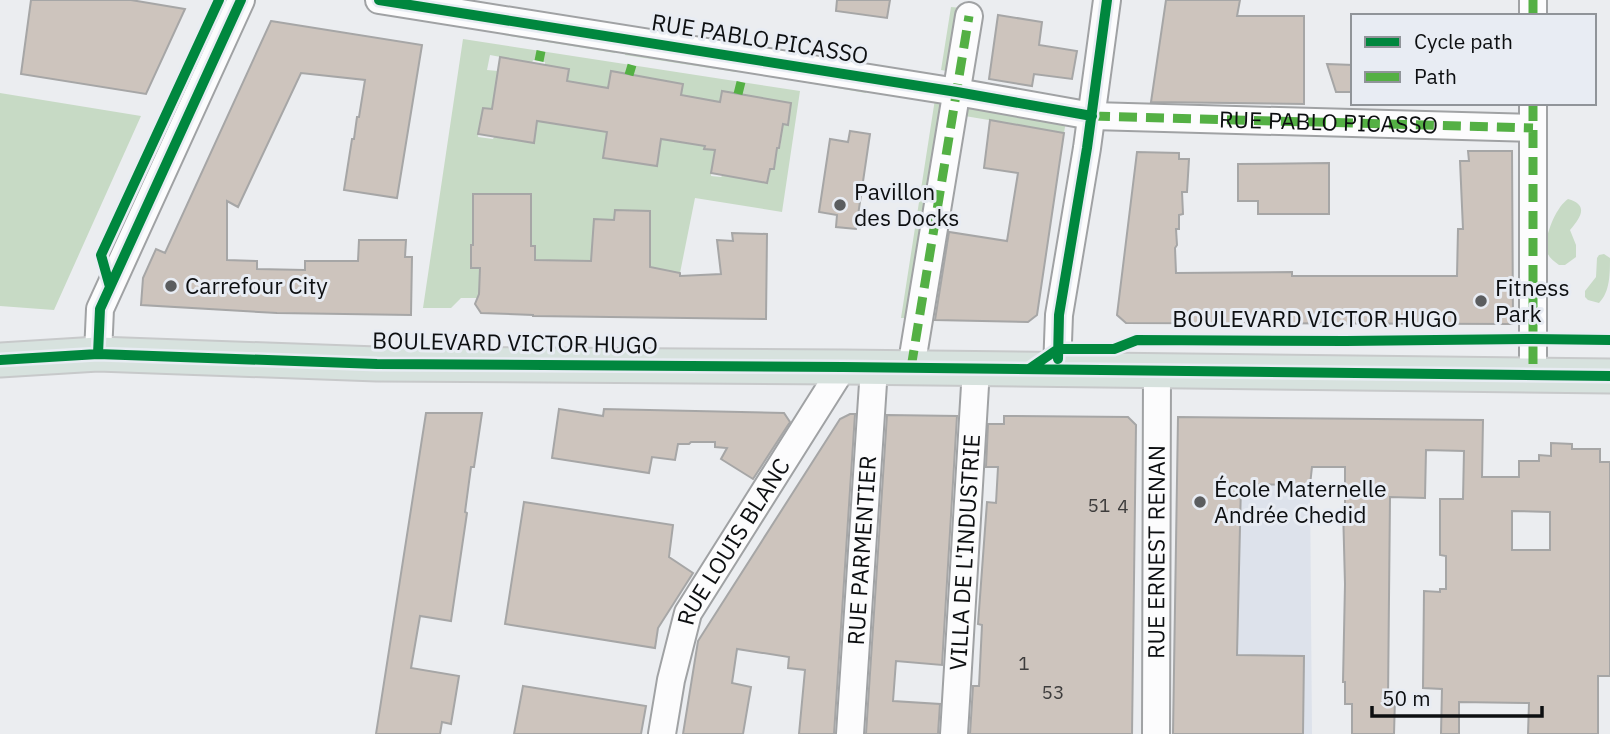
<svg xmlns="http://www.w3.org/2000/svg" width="1610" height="734" font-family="'IBM Plex Sans',sans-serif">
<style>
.built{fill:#dde2eb}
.green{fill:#c7dac5;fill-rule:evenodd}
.building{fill:#cdc4bd;stroke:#a6a6a6;stroke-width:2;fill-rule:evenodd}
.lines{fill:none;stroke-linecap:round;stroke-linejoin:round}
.minor-casing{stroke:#a0a2a4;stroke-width:30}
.major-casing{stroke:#c7c9ca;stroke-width:37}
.minor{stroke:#fcfcfd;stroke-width:26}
.major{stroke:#d7e2de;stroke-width:33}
.quiet{stroke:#54b044;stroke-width:9;stroke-dasharray:18 9;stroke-linecap:butt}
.cycleway-casing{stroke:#e8ecf3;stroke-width:15}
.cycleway{stroke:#00873e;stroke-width:10}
.poi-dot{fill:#5b5d5f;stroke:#e8ecf3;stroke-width:2.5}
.labels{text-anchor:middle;stroke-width:6;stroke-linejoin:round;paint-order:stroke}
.number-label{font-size:19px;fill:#3d3c3c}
.street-label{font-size:23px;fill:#0d0f11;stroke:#e8ecf3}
.poi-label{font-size:23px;fill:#0d0f11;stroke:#e8ecf3;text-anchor:start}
</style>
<rect width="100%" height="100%" fill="#ebedf0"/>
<path class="built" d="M1178,417L1312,463L1310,485L1312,734H1215V671H1173Z"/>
<path class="green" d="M951,7L962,8L952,72L941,70Z
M505,27L617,44L615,53L504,35Z
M463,39L800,91L782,212L695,198L680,273L650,271V211L615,210L614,220L594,219L598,261L535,260V246H531V194H474L479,245H471V268H480L479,298H461L451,308H423ZM490,55L532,63L533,60L545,62V65L568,69L567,81L608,88L611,71L683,84L681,95L720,102L722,91L791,103L788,124H783L780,147L777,148L774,169H770L767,182L723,175L721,177L711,176L713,161L724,151L705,149V146L661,139L657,165L603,158L607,132L537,121L534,143L494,137L493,139L478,137L483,108L492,109L498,71L487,70Z
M626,46L737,63L736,72L625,55Z
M768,68L867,85L866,93L767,76Z
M0,93L141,116L54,310L0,306Z
M935,99L947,101L914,301L907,306L905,318H901Z
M967,105L1066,121L1064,133L965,116Z
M1568,199C1589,205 1581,217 1570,230L1576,245V257L1565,265H1559C1554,261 1549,258 1547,252C1543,238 1556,207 1568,199Z
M1604,254L1610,258C1610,274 1610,292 1599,303L1588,300L1585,297V291L1596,277L1597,258L1599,255Z"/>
<path class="building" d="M31,0H131L185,9L146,94L21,74Z
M837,0H890L887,18L836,11Z
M1166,0H1240L1237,16H1304V104L1151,102Z
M998,15L1042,22L1039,45L1077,51L1072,79L1034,74L1032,86L989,79Z
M271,21L422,45L397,198L344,190L352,139H354L357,117H359L365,80L301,73L238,207L227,201V260L257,261V269L305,270V261H358L359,240H406L405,257H412L411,315L277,313L141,305L143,278L156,249L165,253Z
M500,57L569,69L567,81L608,88L611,71L683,84L681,95L720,102L722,91L791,103L788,125L783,124L779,148H777L774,169H770L767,183L711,173L715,150L704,149L705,146L661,139L657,166L603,158L607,132L537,121L534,143L478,134L483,108L492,109Z
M1327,64L1353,65V92H1336Z
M990,120L1064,133L1037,315L1028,322L935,320L949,232L1007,241L1018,173L984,168Z
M850,131L870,134L856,229L836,227L837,215L819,212L830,139L848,142Z
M1468,151H1512L1513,324L1126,323L1117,315L1137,152L1179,153V159H1189L1187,192H1182L1183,214L1179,215V229H1176L1177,245L1175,248L1176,273L1292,272V276H1457L1458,229H1463L1460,161H1469Z
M1329,163V214H1258V201H1238V164Z
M473,194H531V246H535V260L591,261L594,219L614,220L615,210L650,211V267L680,273V276L721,274L717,240L733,241L732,233L767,234L766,319L533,316V315L481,313L475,304L479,294L480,268H471V245H473Z
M559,409L603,416L604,409L784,413L790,422L753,479L721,459L727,448L715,447V442H691L689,444H678L675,460L652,457L649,473L552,458Z
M426,413H482L474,467H471L465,512L467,513L451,621L420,616L411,668L459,676L451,724L442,722L440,734H376Z
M850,414H855L834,734H799L805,670L788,668L789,657L737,649L732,683L751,687L743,734H683L698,641L840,419Z
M887,415L957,416L942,665L896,661L893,701L940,704L938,734H866Z
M1004,416L1128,417L1136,425L1132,734H970L973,686H979L982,625L978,624L987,502L996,503L998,467H986L988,424H1004Z
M1178,417L1483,420L1482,477H1519V461H1539V455L1551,456V443L1572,444V449H1600V462H1610V676H1598V734H1528L1529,703L1459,702V734H1441L1442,689L1423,688L1424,591L1440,592V589H1446V556L1440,555V499H1463L1464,451L1426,450L1425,498L1390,497L1388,698H1395L1394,734H1352V704H1345V682H1343L1345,584L1343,507H1345V467H1312L1310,485L1241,484L1237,655L1304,656L1303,734H1173ZM1512,511L1550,512V550H1512Z
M524,502L673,525L669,557L693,573L658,628L655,648L505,624Z
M523,686L646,706L641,734H514Z"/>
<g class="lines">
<g class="minor-casing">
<g id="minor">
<path id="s1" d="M379,0L957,92L1092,116L1533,128"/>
<path d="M1533,0V16"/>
<path d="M1533,103V375"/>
<path d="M98,354L100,309L241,0"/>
<path d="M911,368L969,16"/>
<path d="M1057,369L1059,315L1087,148L1107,0"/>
<path id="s2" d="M662,734L671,680L688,613L843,367"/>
<path id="s3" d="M850,734L874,368"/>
<path id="s4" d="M954,734L976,369"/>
<path id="s5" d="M1156,734L1157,371"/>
</g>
</g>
<g class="major-casing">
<path id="major" d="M0,360L98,354L377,364L843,367L1610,376"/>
</g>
<use href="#minor" class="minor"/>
<use href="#major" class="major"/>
<path class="quiet" d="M1533,0V16
M539,61L541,51
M629,75L632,65
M738,94L741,82
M1533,103V375
M1092,116L1533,128
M911,368L969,16"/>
<g class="cycleway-casing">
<path id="cycleway" d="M379,0L957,92L1092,116
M110,287L101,255L219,0
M98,354L100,309L241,0
M1058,359L1059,315L1087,148L1107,0
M0,360L98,354L377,364L843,367L1610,376
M1029,369L1058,349H1114L1137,340L1346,341L1533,339L1610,340"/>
</g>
<use href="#cycleway" class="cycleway"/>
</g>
<g class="poi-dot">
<circle cx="840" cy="205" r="7"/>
<circle cx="171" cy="286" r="7"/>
<circle cx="1481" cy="301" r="7"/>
<circle cx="1200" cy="502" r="7"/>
</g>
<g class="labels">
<g class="number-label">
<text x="1099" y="512">51</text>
<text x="1123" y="513">4</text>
<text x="1024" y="670">1</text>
<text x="1053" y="699">53</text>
</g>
<g class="street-label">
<text transform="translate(760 39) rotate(9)" y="8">RUE PABLO PICASSO</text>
<text dy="8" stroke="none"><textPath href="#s1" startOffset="959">RUE PABLO PICASSO</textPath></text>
<text x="1315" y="327">BOULEVARD VICTOR HUGO</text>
<text transform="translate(515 343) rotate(1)" y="8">BOULEVARD VICTOR HUGO</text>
<text dy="8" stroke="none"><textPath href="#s2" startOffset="208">RUE LOUIS BLANC</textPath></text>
<text dy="8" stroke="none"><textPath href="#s3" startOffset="184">RUE PARMENTIER</textPath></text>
<text dy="8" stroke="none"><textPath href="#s4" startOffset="182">VILLA DE L'INDUSTRIE</textPath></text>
<text dy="8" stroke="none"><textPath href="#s5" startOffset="182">RUE ERNEST RENAN</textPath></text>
</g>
<g class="poi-label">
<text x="854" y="200">Pavillon<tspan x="854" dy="26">des Docks</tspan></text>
<text x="185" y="294">Carrefour City</text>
<text x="1495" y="296">Fitness<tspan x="1495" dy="26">Park</tspan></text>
<text x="1214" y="497">École Maternelle<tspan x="1214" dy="26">Andrée Chedid</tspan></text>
</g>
</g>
<rect x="1351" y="14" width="245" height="91" fill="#e8ecf3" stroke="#909499" stroke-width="2"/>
<rect x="1365" y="37" width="35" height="10" fill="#00873e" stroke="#909499" stroke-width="2"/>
<text x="1414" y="49" font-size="21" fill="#0d0f11">Cycle path</text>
<rect x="1365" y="72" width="35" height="10" fill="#54b044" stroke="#909499" stroke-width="2"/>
<text x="1414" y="84" font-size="21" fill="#0d0f11">Path</text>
<path d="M1372 706v10h170v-10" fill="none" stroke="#0d0f11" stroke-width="3.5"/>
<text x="1382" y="706" font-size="21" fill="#0d0f11" stroke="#e8ecf3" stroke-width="5" paint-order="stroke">50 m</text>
</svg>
